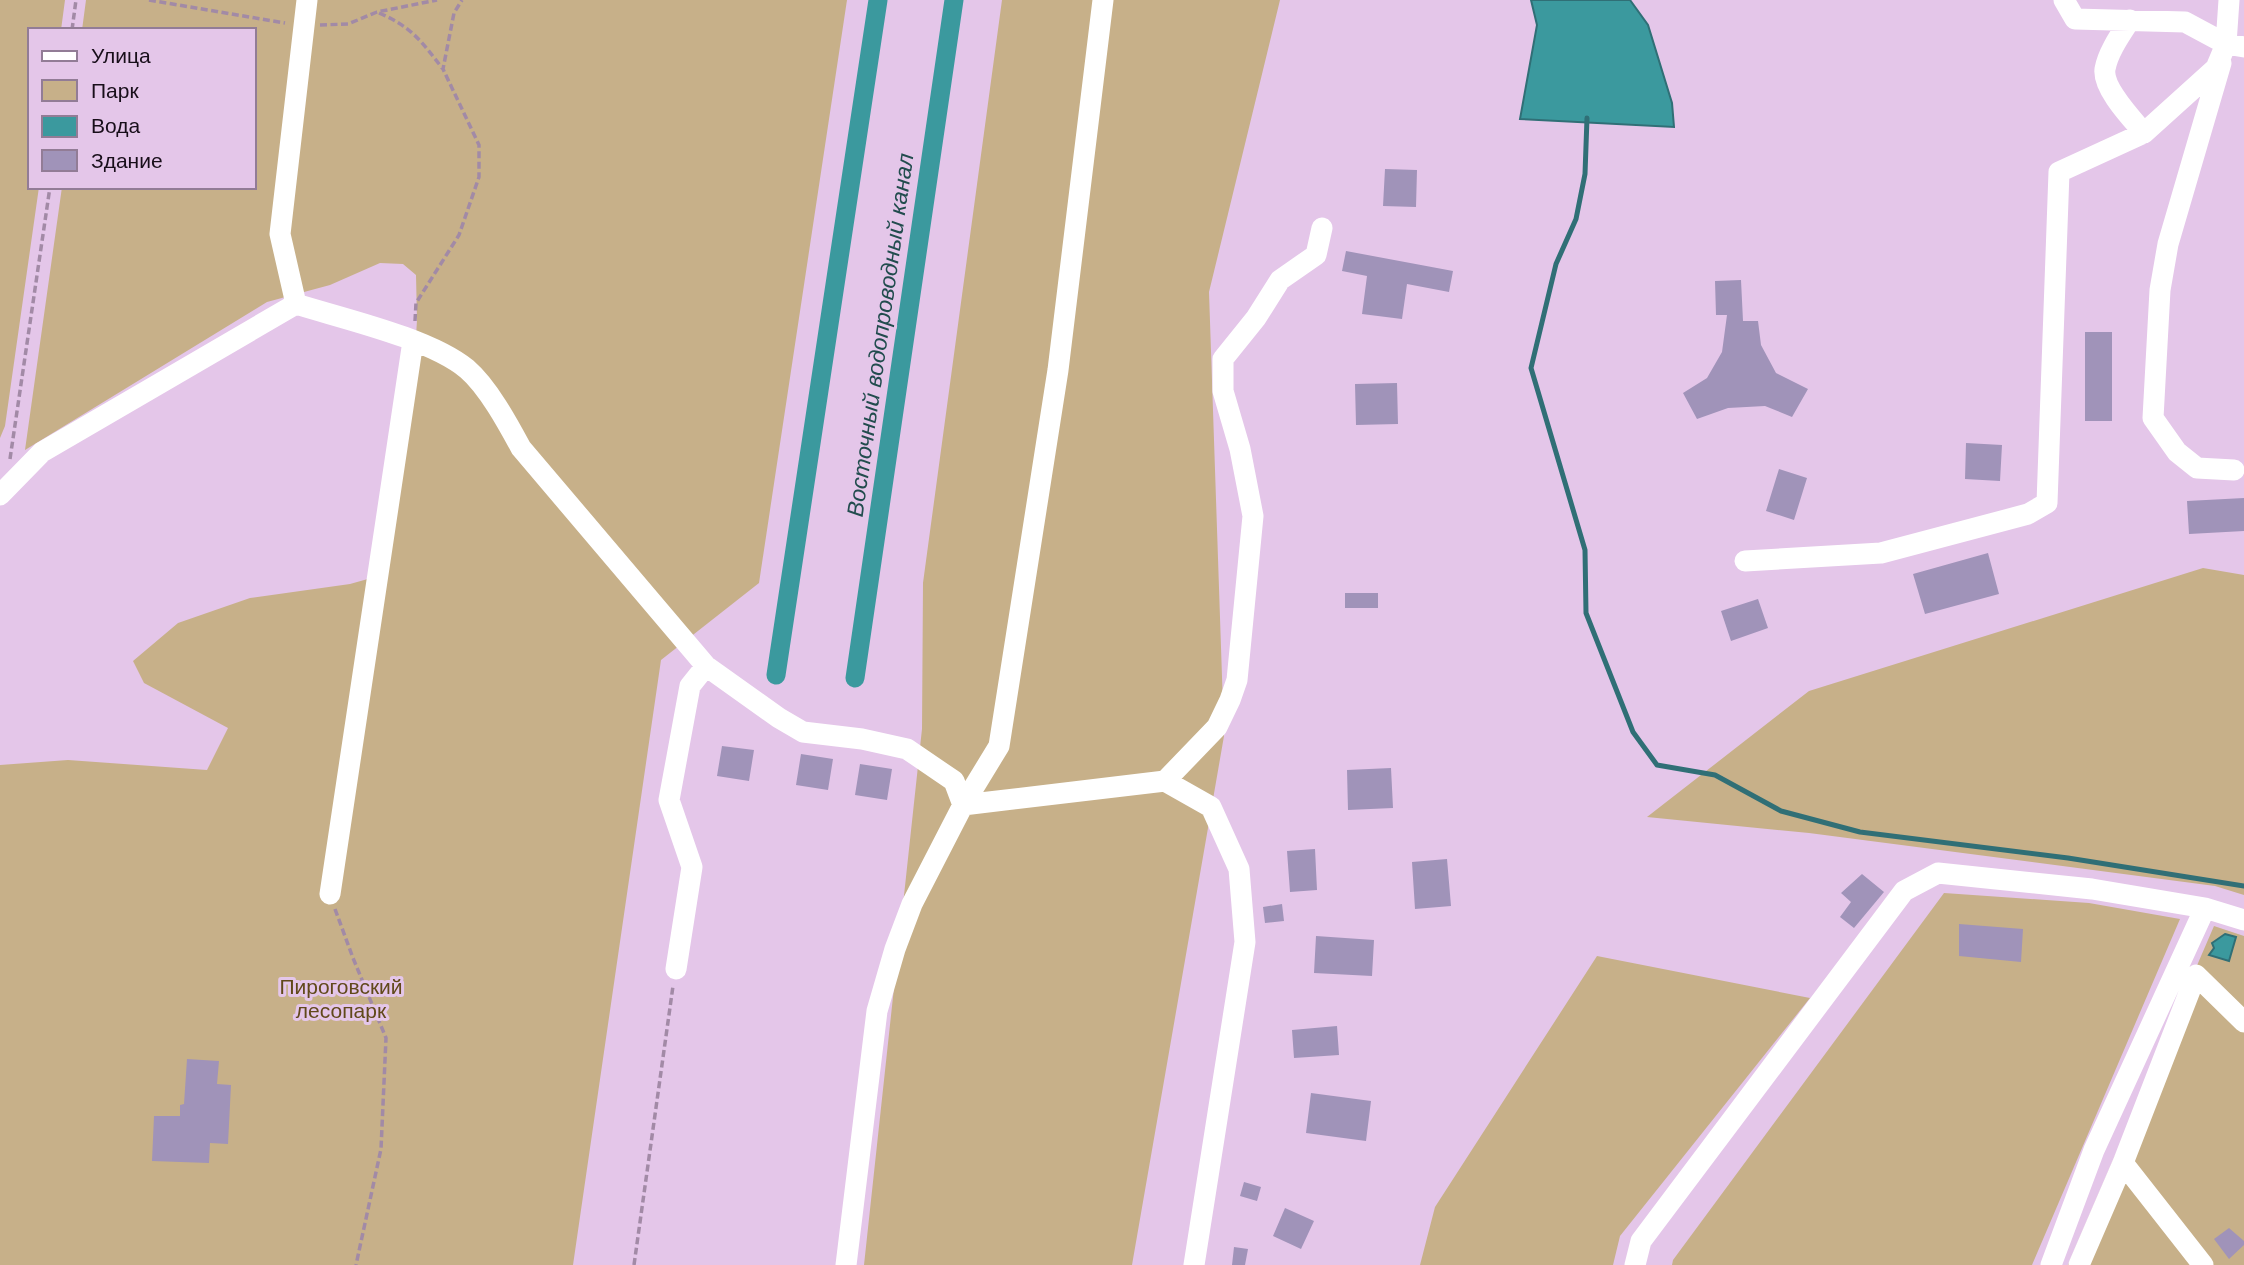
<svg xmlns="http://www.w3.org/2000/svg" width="2244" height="1265" font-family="'DM Sans',sans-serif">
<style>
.green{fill:#c7b089}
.water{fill:#3b999e;stroke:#306f76;stroke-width:2}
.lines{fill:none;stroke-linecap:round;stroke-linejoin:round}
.stream{stroke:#306f76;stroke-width:5}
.canal{stroke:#3b999e;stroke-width:19}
.building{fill:#a093b9}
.path{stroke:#a28aa6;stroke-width:3.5;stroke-dasharray:7 3.5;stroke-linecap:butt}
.minor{stroke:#fff;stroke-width:21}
.labels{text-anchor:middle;stroke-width:6;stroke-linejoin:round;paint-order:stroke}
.park-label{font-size:21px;fill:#61491b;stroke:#e4c6e9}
.water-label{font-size:23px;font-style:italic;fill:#224c4e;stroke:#e4c6e9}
</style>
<rect width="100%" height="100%" fill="#e4c6e9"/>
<path class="green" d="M0,0H65L61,30H30V187H39L5,426L0,438Z
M86,0H847L759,583L661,660L573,1265H0V765L68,760L207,770L228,728L144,683L133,661L178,623L250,598L350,584L382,575L413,386L417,320L416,275L403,264L380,263L330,285L267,302L25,450L62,187H254V30H82Z
M1002,0H1280L1209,292L1224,736L1132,1265H864L922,729L923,583Z
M2203,568L2244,575V895L2215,886L1809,833L1647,817L1809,691Z
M1944,893L2089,903L2180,919L2032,1265H1672L1673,1260Z
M2214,926L2244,936V1265H2068Z
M1597,956L1810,998L1620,1236L1613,1265H1420L1435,1207Z"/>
<path class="water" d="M1531,0H1630L1648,25L1672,103L1674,127L1520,119L1537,25Z
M2225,934L2236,937L2229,961L2209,955L2214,948L2212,943Z"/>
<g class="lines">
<path class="stream" d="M1587,118L1585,174L1576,219L1556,264L1531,368L1585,550L1586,613L1633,732L1657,765L1715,775L1781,811L1860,832L2068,858L2244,886"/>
<path class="canal" d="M776,675L878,0
M855,678L954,0"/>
</g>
<path class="building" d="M1385,169L1417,170L1416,207L1383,206Z
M1346,251L1453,271L1449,292L1407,284L1402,319L1362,314L1367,276L1342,271Z
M1741,280L1743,321H1758L1761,345L1776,373L1808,389L1792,417L1765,406L1728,408L1697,419L1683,393L1707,378L1722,352L1727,315H1716L1715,281Z
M2085,332H2112V421H2085Z
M1397,383L1398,424L1356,425L1355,384Z
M1966,443L2002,445L2000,481L1965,479Z
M1779,469L1807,478L1794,520L1766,511Z
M2244,498V531L2189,534L2187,501Z
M1988,553L1999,594L1925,614L1913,574Z
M1345,593H1378V608H1345Z
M1758,599L1768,628L1731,641L1721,611Z
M722,746L754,750L749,781L717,776Z
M801,754L833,759L828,790L796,785Z
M860,764L892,769L887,800L855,795Z
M1391,768L1393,808L1348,810L1347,770Z
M1315,849L1317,890L1290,892L1287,851Z
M1447,859L1451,906L1415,909L1412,862Z
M1862,874L1884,892L1854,928L1840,917L1851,902L1841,893Z
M1282,904L1284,921L1265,923L1263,907Z
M1959,924L2023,929L2021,962L1959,956Z
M1316,936L1374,940L1372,976L1314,973Z
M1337,1026L1339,1055L1294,1058L1292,1030Z
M187,1059L219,1061L217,1084L231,1085L228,1144L210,1143L209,1163L152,1161L154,1116H180V1105L184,1104Z
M1311,1093L1371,1101L1366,1141L1306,1133Z
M1244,1182L1261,1187L1257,1201L1240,1196Z
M1285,1208L1314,1221L1301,1249L1273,1236Z
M2229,1228L2244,1241V1245L2229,1259L2214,1239Z
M1234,1247L1248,1249L1245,1265H1232Z"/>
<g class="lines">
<path class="path" d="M149,0L285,23
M379,13C412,27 421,41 443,69
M320,25L348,24L377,12L437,0
M72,30L76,0
M415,321L416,303L459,235L479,177V145L443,69L454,13L462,0
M10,459L50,187
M335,909L353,958L386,1038L381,1149L356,1265
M634,1265L673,986"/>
<path class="minor" d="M2064,0L2075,19L2185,22L2226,44L2244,47
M2130,20C2121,34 2108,52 2105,69C2102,88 2132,119 2144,133
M2221,63L2168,244L2160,290L2153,418L2177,452L2197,468L2234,470
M296,304L280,234L307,0
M0,495L42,452L296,304C344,319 429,338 467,369C488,387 508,424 521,448L706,666L779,718L803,732L862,739L907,749L954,781L963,805L1165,781L1211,807L1239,869L1245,942L1194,1265
M1745,561L1881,553L2028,514L2047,503L2059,172L2144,133L2216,68L2226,44L2229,0
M1165,781L1217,727L1230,700L1237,680L1253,516L1240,449L1223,391V359L1256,318L1280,280L1316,255L1322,228
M330,894L413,341
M676,969L692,867L669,800L690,686L706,666
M2123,1163L2203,1265
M846,1265L877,1011L895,949L912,904L963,805L999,746L1058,370L1103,0
M1635,1265L1641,1241L1904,891L1938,873L2092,889L2205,908L2244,920
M2051,1265L2094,1150L2205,908
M2079,1265L2123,1163L2196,975L2244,1022"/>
</g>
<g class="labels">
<g class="park-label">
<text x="341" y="994">Пироговский<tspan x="341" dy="24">лесопарк</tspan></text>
</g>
<g class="water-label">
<text transform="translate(880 335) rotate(-82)" y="8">Восточный водопроводный канал</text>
</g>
</g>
<rect x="28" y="28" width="228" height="161" fill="#e4c6e9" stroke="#927c96" stroke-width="2"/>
<rect x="42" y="51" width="35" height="10" fill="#ffffff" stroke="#927c96" stroke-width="2"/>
<text x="91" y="63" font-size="21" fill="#180e1a">Улица</text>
<rect x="42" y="80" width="35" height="21" fill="#c7b089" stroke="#927c96" stroke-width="2"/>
<text x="91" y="98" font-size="21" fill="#180e1a">Парк</text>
<rect x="42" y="116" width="35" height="21" fill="#3b999e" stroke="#927c96" stroke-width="2"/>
<text x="91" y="133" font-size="21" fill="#180e1a">Вода</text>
<rect x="42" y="150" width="35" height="21" fill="#a093b9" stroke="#927c96" stroke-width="2"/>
<text x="91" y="168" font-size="21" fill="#180e1a">Здание</text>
</svg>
